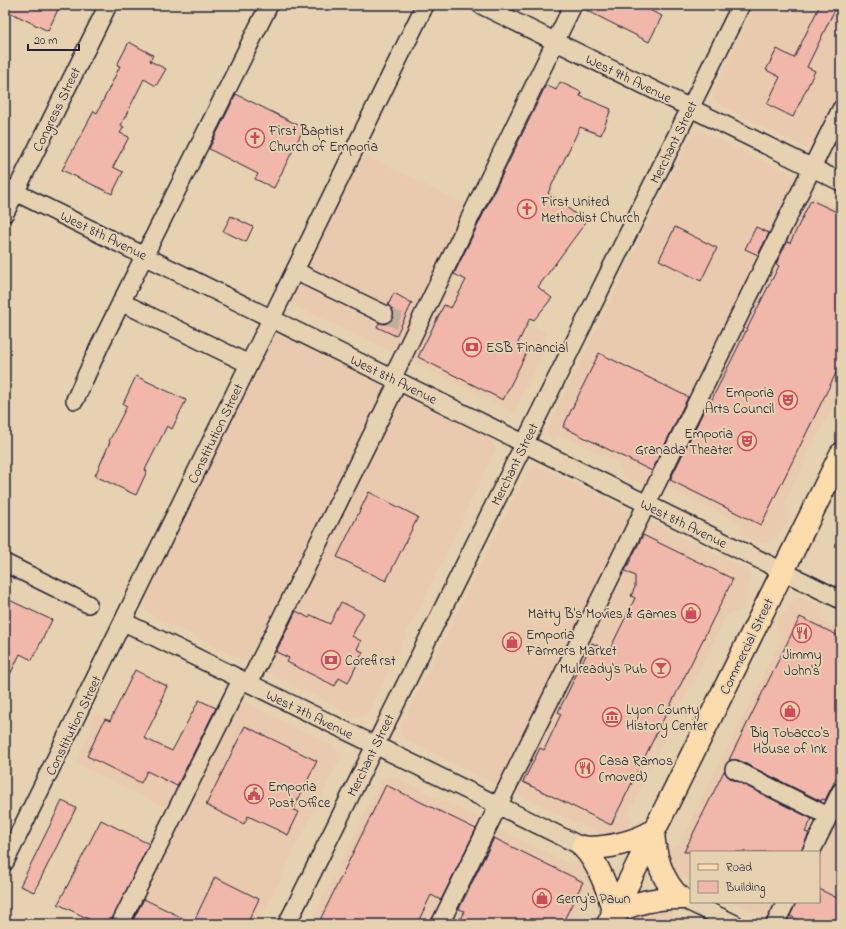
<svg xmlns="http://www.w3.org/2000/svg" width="846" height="929" font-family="'Indie Flower',sans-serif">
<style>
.built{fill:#e9caae}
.green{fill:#b2ebae;stroke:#6a8674}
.building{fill:#f1b7ab;stroke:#22223b}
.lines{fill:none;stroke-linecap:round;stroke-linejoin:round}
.minor-tunnel{stroke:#bfaf99;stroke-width:17;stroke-dasharray:17 8;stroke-linecap:butt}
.minor-casing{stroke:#22223b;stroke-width:20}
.major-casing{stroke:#22223b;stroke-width:25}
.minor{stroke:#e6d2b0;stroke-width:17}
.major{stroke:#fcdcac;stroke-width:22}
.labels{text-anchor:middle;stroke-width:4;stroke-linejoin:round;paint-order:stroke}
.street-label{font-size:14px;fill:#22223b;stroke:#e6d2b0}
.poi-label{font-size:14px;fill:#22223b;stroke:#e6d2b0;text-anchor:start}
</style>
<rect width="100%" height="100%" fill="#e6d2b0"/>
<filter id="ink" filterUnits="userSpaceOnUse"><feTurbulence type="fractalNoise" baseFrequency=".025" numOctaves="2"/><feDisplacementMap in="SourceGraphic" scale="8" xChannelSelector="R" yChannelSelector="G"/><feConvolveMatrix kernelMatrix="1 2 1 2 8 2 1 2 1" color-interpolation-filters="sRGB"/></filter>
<g filter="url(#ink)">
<path class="built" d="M755,5H841V153L819,142L812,149H808L720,105L713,99V93Z
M701,131L795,176L798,179L796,187L841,209V388L785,502L789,518L787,524L773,540L766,543H758L743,536L742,524L651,480L648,485L643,486L622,475L618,463L564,436L556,438L554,443L550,439L547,433L550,423L689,140L695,132Z
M362,154L476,209L443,281L546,332L544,341L545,351L514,412H511L416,363L295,306L290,300L291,293Z
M275,336H283L486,436L491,440L496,449L370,710L364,716H354L151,615L142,604L143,599L269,341Z
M532,467L543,468L744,568L750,574L744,607L741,610L726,616L629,813L633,826L632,831L600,838L601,835L406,740L401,733V726L527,472Z
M800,597L821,605L822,621L841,630V924H779L734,902H819V852H691V880L686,878L682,879L679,884L664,851L680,843L780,641L777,624L778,619L795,599Z
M230,695L333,746L339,752V761L258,924H192L193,922L133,893L173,811L75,763L93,727L87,724L94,711L198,761Z
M386,777H395L572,865L585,859L599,900L586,904L576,924H310L381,781Z
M669,907L677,924H631L633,915Z"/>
<path class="green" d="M841,130V148L834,145Z"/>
<path class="building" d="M5,5H60L48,31L5,10Z
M583,5H639L662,16L649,42L582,8Z
M820,5H837L807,67L815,71L793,117L767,104L780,77L766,70L777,49L794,58Z
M129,42L153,55L150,61L166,69L156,86L144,79L121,125L124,127L120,133L129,137L113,167L123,172L112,194L62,170L94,111L97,113L120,66L117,65Z
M560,82L581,92L580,96L611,109L601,135L580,127L548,193L586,222L538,287L552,298L534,320L530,318L517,345L528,350L503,400L418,357L444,305L451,308L466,280L454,274L546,85L556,90Z
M236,94L304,128L274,188L255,179L258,174L209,149Z
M811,200L841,214V363L761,525L670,480L706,406L708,407L768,287L779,266L776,264L787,242L790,243Z
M231,216L253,227L246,242L223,231Z
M675,227L717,248L701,281L659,260Z
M756,227L769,233L758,255L745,249Z
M394,293L412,303L396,336L377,327L379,323L385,324L393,319L394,313L388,305Z
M599,353L688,397L652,471L563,427Z
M136,376L186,400L172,429L167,426L145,470L147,471L136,495L95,476L110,442L109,441L127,406L123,404Z
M369,492L418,517L386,581L337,557Z
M643,535L733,579L611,825L523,782L540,748L544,750L561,714L558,712L592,643L609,651L635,598L631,596L635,587V576L625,571Z
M5,598L52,620L32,660L20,654L5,685Z
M341,602L364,613L352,636L361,641L357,649L363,652L348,683L339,678L335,686L287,662L289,658L276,652L296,611L309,618L311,615L330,624Z
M800,617L841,637V769L825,800L822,799L821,801L738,760H729Z
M135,670L167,686L161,700H163L144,738L172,751L199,700L216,708L177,786L147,771L141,783L87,756L105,719L110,721Z
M245,726L317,761L293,810L299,812L288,835L248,816L244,824L206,805Z
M724,771L730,778L812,819L805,832L809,833L801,852H684Z
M386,785L476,829L441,900L431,895L417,924H318Z
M62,801L76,808L34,892L20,886Z
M101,820L149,844L110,924H99L58,904Z
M494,838L583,882L562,924H458L464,911L459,909Z
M215,877L259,899L247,924H131L144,899L193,923Z
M819,889L841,900V924H807L790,916L796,902H819Z"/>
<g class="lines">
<path class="minor-tunnel" d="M384,314L402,322"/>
<g class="minor-casing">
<path id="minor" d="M481,5L841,182
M5,187L841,600
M5,213L108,5
M295,271L384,314
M121,302L249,364
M392,379L573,5
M75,400L100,345L269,5
M5,563L88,604
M124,622L583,847
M249,683L398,382
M734,769L828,816
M811,852L841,791
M5,862L425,5
M681,898L735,924
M120,924L241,680
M287,924L741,5
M440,924L841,109
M775,924L786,902"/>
</g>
<g class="major-casing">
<path id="major" d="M583,847C602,850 636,842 653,831C654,854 663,884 681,898
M583,847C597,861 611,894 613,914C631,903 660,897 681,898
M608,924L841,454"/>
</g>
<use href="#minor" class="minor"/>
<use href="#major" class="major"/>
</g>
</g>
<defs>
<g id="church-ring" transform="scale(1)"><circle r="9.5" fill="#e6d2b0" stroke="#d1495b" stroke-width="1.5"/><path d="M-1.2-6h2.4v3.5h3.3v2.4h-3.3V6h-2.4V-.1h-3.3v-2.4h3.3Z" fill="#d1495b"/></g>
<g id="bank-ring" transform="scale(1)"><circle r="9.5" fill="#e6d2b0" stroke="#d1495b" stroke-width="1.5"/><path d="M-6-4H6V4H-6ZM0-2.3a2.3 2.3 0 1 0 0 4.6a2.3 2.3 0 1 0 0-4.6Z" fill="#d1495b"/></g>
<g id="theatre-ring" transform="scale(1)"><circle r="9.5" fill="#e6d2b0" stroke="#d1495b" stroke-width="1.5"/><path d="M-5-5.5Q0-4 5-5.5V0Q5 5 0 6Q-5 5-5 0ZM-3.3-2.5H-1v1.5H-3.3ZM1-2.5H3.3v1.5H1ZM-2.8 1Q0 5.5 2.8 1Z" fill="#d1495b"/></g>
<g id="shop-ring" transform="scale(1)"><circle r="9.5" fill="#e6d2b0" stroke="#d1495b" stroke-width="1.5"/><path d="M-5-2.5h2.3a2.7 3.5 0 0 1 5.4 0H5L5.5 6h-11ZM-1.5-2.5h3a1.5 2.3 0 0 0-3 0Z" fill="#d1495b"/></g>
<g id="restaurant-ring" transform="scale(1)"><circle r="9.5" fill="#e6d2b0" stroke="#d1495b" stroke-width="1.5"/><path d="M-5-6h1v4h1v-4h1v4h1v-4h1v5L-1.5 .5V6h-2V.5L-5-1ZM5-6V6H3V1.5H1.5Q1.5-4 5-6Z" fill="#d1495b"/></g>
<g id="bar-ring" transform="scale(1)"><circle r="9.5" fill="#e6d2b0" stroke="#d1495b" stroke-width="1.5"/><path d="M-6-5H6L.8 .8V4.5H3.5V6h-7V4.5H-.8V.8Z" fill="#d1495b"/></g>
<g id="museum-ring" transform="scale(1)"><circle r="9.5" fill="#e6d2b0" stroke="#d1495b" stroke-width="1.5"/><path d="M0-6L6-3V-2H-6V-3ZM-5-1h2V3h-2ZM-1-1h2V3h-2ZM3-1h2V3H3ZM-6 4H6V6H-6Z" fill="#d1495b"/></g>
<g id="civic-ring" transform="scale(1)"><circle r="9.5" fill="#e6d2b0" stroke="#d1495b" stroke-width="1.5"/><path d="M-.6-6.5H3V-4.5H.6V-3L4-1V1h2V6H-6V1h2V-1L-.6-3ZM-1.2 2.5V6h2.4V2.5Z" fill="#d1495b"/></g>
</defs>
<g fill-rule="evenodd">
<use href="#church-ring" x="255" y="138"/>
<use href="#church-ring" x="527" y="209"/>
<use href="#bank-ring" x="472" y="347"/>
<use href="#theatre-ring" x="788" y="400"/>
<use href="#theatre-ring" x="747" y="441"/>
<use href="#shop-ring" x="691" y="613"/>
<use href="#restaurant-ring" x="802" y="633"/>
<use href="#shop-ring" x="512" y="642"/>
<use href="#bank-ring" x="331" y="660"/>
<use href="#bar-ring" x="661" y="668"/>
<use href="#shop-ring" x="790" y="711"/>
<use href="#museum-ring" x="612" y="717"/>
<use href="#restaurant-ring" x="585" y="768"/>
<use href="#civic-ring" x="254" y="794"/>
<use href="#shop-ring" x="542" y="898"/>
</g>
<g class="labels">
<g class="street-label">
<text transform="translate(629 78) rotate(26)" y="5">West 9th Avenue</text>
<text transform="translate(56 109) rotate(-64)" y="5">Congress Street</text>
<text transform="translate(673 142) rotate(-64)" y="5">Merchant Street</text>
<text transform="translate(104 235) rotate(26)" y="5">West 8th Avenue</text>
<text transform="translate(394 379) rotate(26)" y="5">West 8th Avenue</text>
<text transform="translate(215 433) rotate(-64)" y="5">Constitution Street</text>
<text transform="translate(514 464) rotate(-64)" y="5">Merchant Street</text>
<text transform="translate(684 523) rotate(26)" y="5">West 8th Avenue</text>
<text transform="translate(746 646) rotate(-64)" y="5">Commercial Street</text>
<text transform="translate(310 714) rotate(26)" y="5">West 7th Avenue</text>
<text transform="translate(73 725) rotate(-64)" y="5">Constitution Street</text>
<text transform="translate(370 755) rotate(-64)" y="5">Merchant Street</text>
</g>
<g class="poi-label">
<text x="269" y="135">First Baptist<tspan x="269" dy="16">Church of Emporia</tspan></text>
<text x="541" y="206">First United<tspan x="541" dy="16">Methodist Church</tspan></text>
<text x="486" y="352">ESB Financial</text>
<text x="774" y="397" text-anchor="end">Emporia<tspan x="774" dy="16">Arts Council</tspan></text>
<text x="733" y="438" text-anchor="end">Emporia<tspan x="733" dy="16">Granada Theater</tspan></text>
<text x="677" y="618" text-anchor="end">Matty B's Movies &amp; Games</text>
<text x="526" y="639">Emporia<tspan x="526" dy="16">Farmers Market</tspan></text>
<text x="802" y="659" text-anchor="middle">Jimmy<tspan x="802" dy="16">John's</tspan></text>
<text x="345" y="665">Corefirst</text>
<text x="647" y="673" text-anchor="end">Mulready's Pub</text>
<text x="626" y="714">Lyon County<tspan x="626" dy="16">History Center</tspan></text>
<text x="790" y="737" text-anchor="middle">Big Tobacco's<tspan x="790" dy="16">House of Ink</tspan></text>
<text x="599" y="765">Casa Ramos<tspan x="599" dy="16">(moved)</tspan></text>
<text x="268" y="791">Emporia<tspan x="268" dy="16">Post Office</tspan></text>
<text x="556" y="903">Gerry's Pawn</text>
</g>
</g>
<rect width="846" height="929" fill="none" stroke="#e6d2b0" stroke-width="20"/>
<rect x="10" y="10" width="826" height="909" fill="none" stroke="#22223b" stroke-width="1.5" filter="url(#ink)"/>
<rect x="690" y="851" width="130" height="52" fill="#e6d2b0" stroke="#988c81"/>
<rect x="698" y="864" width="20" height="6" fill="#fcdcac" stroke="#988c81"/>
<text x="726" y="871" font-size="12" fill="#22223b">Road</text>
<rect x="698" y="881" width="20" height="12" fill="#f1b7ab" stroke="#988c81"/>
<text x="726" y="891" font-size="12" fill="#22223b">Building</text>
<path d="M28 44v6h51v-6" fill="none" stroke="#22223b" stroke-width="2"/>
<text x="34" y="44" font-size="12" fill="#22223b" stroke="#e6d2b0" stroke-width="3" paint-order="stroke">20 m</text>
</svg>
